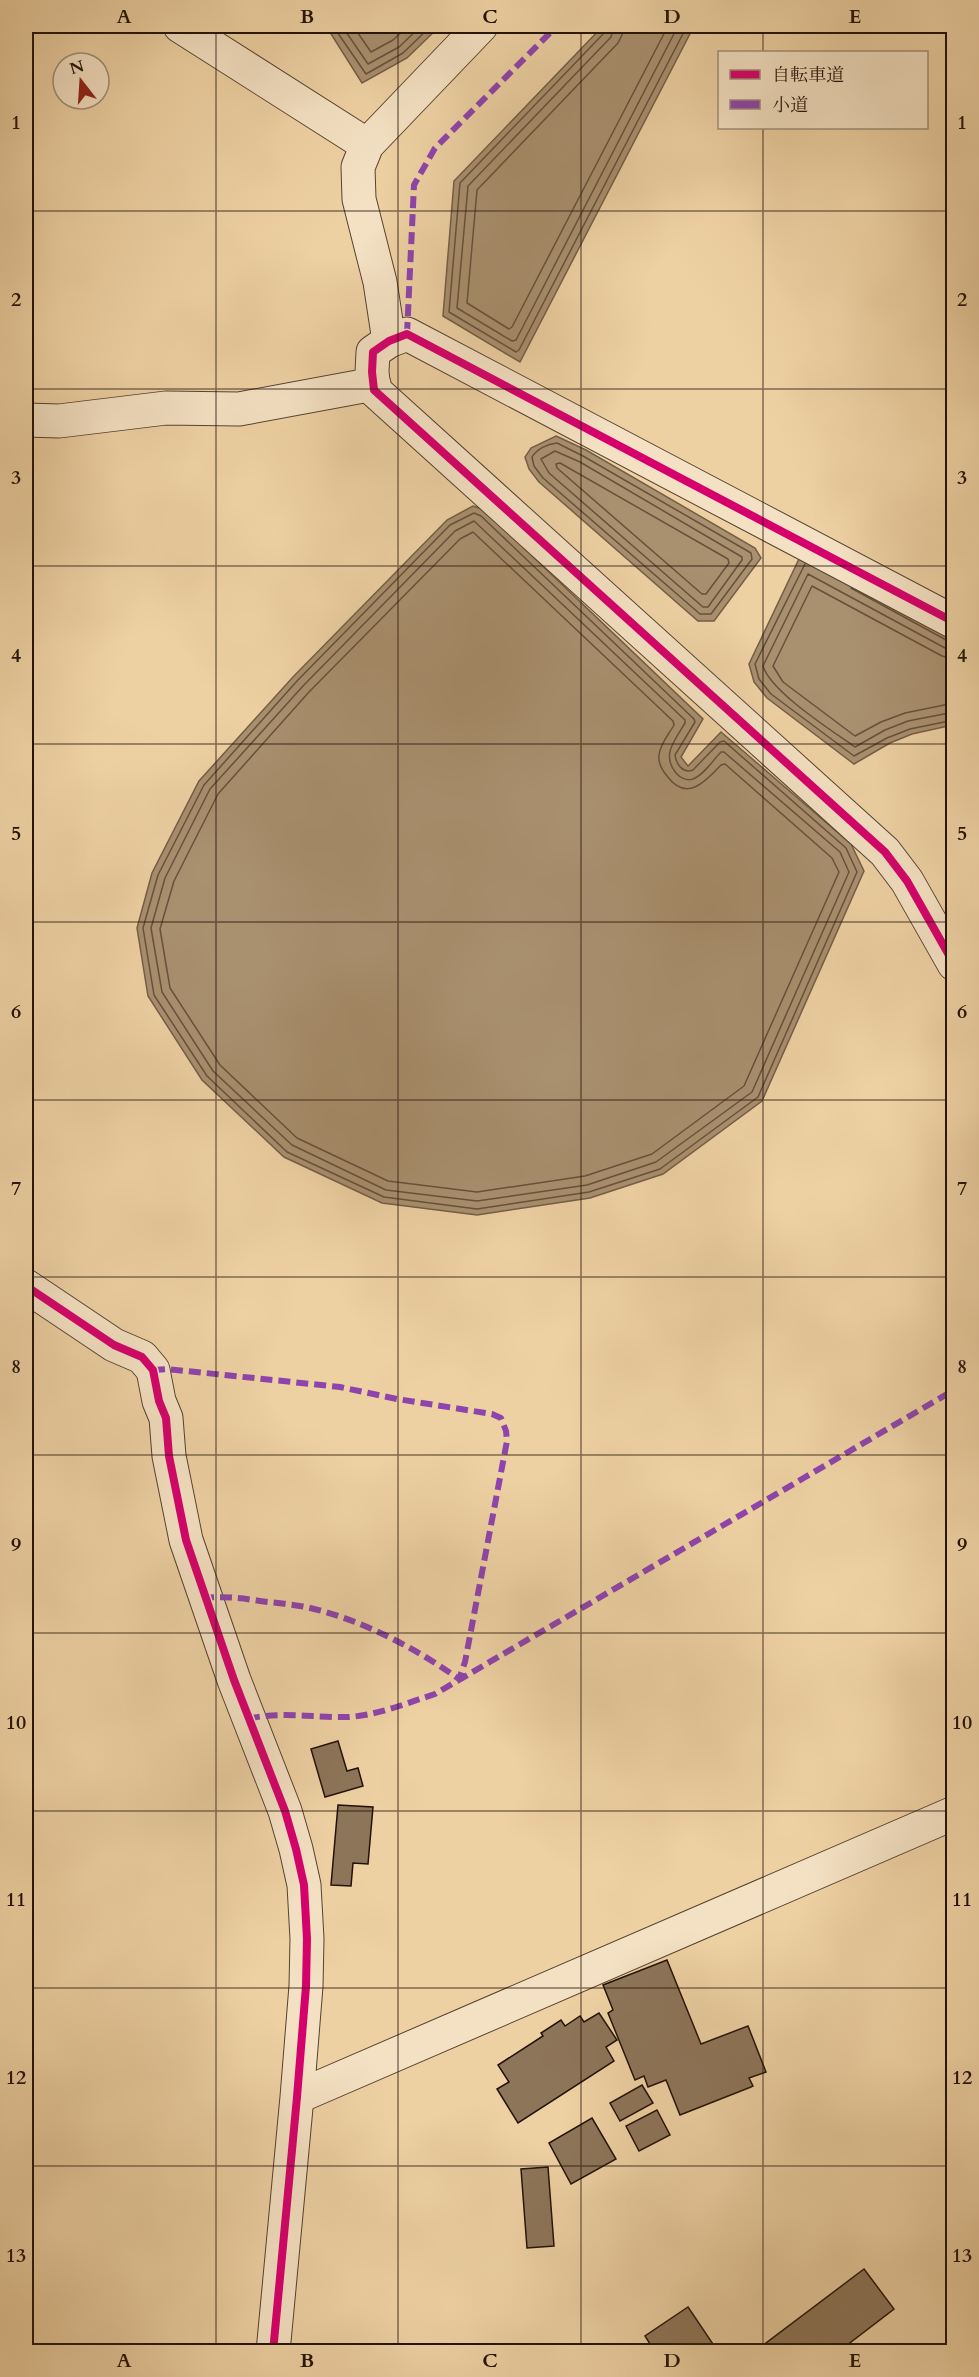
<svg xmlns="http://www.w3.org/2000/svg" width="979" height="2377" font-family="Cardo,'Noto Serif JP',serif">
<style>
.water{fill:#a9906f;stroke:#735e46;stroke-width:1.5}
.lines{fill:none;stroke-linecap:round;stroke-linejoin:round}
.shore{stroke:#66513c;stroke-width:1.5}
.building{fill:#8d7559;stroke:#231209;stroke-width:1.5}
.minor-casing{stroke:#564230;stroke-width:35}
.minor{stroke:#f4e1c3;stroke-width:33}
.quiet{stroke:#8e44ad;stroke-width:6;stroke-dasharray:12 6;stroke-linecap:butt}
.cycleway-casing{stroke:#f4e1c3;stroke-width:11}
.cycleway{stroke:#d6006c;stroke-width:8}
.grid{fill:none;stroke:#231209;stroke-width:1.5;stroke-opacity:0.55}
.neatline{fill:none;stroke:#231209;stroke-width:2}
.grid-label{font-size:20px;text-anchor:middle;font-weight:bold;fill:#231209}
</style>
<rect width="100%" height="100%" fill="#eed1a3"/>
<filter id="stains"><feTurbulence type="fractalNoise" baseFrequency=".00333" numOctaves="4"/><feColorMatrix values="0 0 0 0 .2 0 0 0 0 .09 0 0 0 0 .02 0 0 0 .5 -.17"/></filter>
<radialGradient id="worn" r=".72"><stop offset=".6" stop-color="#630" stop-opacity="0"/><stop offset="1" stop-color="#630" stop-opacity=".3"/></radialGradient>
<path class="water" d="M326,26H440L407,58L362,83Z
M603,26H694L520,362L443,316L454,181Z
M556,436L586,450L755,548L761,558L714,621H698L539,482L529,469L525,457L531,448Z
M473,506L484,510L703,719L681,757L688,766L721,732L851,844L864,871L762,1101L663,1174L590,1198L477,1215L382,1203L284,1157L202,1080L148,996L137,928L152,873L199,781L293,677L447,520Z
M807,557L953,637V725L912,734L890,743L854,764L767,698L754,682L749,664L799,559Z"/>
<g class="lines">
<path class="shore" d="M333,26L366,74L403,53L431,26
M342,26L368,64L399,47L421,26
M353,26L371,52L393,40L408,26
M607,26L605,32L460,183L449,312L516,352L519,350L687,26
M614,26L611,37L468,186L457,308L512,341L516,340L678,26
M623,26L622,35L618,43L477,190L467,303L509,329L512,327L668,26
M557,443L583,456L751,553L752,559L711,614H700L543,478L534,466L532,457C537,449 547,444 557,443Z
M555,451L580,462L742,557V560L708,607H703L549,473L541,459Z
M560,463L728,559L729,563L706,594H702L557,468L556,464Z
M474,513L481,516L694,719L695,722L675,755C676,764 683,774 693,770L720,742L724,741L846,848L857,872L758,1097L660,1169L589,1192L477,1209L384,1197L287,1152L207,1076L154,995L143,928L158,875L204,785L297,681L450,525Z
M474,521L685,720V723C675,740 661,755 676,773C680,778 687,781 693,779C704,775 713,760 721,752H724L840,852L849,872L752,1092L656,1162L587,1185L477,1201L386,1190L292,1145L213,1071L162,992L151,928L165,878L210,789L303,686L455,531Z
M473,532L673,721L674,725C669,734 660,744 659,755C658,763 662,770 667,776C687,803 706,781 721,765L725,764L832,858L839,872L744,1086L652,1154L585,1176L477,1192L388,1181L297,1138L220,1065L170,988L160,929L174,881L218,794L309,692L460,539Z
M805,564L755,664L759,679L771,694L854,756L887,738L910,729L954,720
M851,588L948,641L954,642
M954,650L945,648L808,574L763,666C771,692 831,730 855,747L885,730L908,721L954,712
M954,659L942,656L812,586L773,666L783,682L855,736L881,722L905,713L954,703"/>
</g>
<path class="building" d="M338,1741L347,1771L358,1768L363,1786L325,1797L311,1749Z
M338,1805L373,1807L368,1864L353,1863L351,1886L331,1885Z
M667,1960L701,2044L748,2026L766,2072L749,2078L753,2086L751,2087L680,2115L666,2080L648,2087L644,2076L635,2080L608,2013L613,2010L603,1985Z
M599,2013L617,2040L606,2047L614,2061L518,2123L497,2089L509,2082L498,2065L543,2036L541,2033L561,2020L565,2026L580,2016L584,2022Z
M642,2085L653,2103L620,2121L610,2103Z
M657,2110L670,2135L639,2151L626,2126Z
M592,2118L616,2159L571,2184L549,2143Z
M548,2167L554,2246L527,2248L521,2169Z
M864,2269L894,2309L838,2352H754Z
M688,2307L717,2350L714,2352H655L645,2336Z"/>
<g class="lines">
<g class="minor-casing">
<path id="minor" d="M180,26L367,145
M389,341L380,282L359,199L358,167L367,145L481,26
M26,420L59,421L166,408L239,409L374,384
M954,622L407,334L389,341L373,352L372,372L374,390L885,852L907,881L954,964
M26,1286L114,1345L142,1357L153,1370L159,1401L166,1418L169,1456L186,1540L234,1680L285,1811L296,1849L304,1885L307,1939L306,1986L297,2097L273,2352
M297,2097L954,1813"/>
</g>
<use href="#minor" class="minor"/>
<path class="quiet" d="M407,334L414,185L435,148L557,26
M153,1370L167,1369L340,1387L397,1399L492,1414L501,1418L506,1431L507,1441L465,1662L459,1679C414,1647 360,1619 306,1607C291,1604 275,1603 260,1601C241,1598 224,1596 205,1598
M248,1719C278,1711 317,1718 349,1717C378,1715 407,1703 435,1694L954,1390"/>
<g class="cycleway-casing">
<path id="cycleway" d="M954,622L407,334L389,341L373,352L372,372L374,390L885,852L907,881L954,964
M26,1286L114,1345L142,1357L153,1370L159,1401L166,1418L169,1456L186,1540L234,1680L285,1811L296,1849L304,1885L307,1939L306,1986L297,2097L273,2352"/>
</g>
<use href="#cycleway" class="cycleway"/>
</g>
<path class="grid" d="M216,26V2352M398,26V2352M581,26V2352M763,26V52M763,128V2352M26,211H954M26,389H954M26,566H954M26,744H954M26,922H954M26,1100H954M26,1277H954M26,1455H954M26,1633H954M26,1811H954M26,1988H954M26,2166H954"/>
<rect width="979" height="2377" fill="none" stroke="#eed1a3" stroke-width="66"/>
<rect x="718" y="51" width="210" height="78" fill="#f4e1c3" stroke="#a08e79" stroke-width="1.5"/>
<rect x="730" y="70" width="30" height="9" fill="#d6006c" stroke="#a08e79" stroke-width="1.5"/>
<text x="772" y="81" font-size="18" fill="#231209">自転車道</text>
<rect x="730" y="100" width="30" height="9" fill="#8e44ad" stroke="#a08e79" stroke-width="1.5"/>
<text x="772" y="111" font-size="18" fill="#231209">小道</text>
<g transform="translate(81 81) rotate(343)"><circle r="28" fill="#f4e1c3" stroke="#a08e79" stroke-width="1.5"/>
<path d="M0-4.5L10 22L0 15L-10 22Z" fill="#8f2418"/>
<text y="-9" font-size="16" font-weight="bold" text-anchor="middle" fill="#231209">N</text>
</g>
<rect x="33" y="33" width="913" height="2311" class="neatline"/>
<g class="grid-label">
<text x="124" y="23">A</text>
<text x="307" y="23">B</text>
<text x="490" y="23">C</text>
<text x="672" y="23">D</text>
<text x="855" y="23">E</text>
<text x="16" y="129">1</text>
<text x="962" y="129">1</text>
<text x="16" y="306">2</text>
<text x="962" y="306">2</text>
<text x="16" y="484">3</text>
<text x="962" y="484">3</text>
<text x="16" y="662">4</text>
<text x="962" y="662">4</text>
<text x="16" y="840">5</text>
<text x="962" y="840">5</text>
<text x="16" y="1018">6</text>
<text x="962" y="1018">6</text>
<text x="16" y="1195">7</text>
<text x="962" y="1195">7</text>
<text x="16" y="1373">8</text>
<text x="962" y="1373">8</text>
<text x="16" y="1551">9</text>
<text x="962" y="1551">9</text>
<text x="16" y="1729">10</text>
<text x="962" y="1729">10</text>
<text x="16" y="1906">11</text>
<text x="962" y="1906">11</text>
<text x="16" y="2084">12</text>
<text x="962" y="2084">12</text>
<text x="16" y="2262">13</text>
<text x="962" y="2262">13</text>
<text x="124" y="2367">A</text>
<text x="307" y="2367">B</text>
<text x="490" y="2367">C</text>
<text x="672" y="2367">D</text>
<text x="855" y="2367">E</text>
</g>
<rect width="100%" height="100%" filter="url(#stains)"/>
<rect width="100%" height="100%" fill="url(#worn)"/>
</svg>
